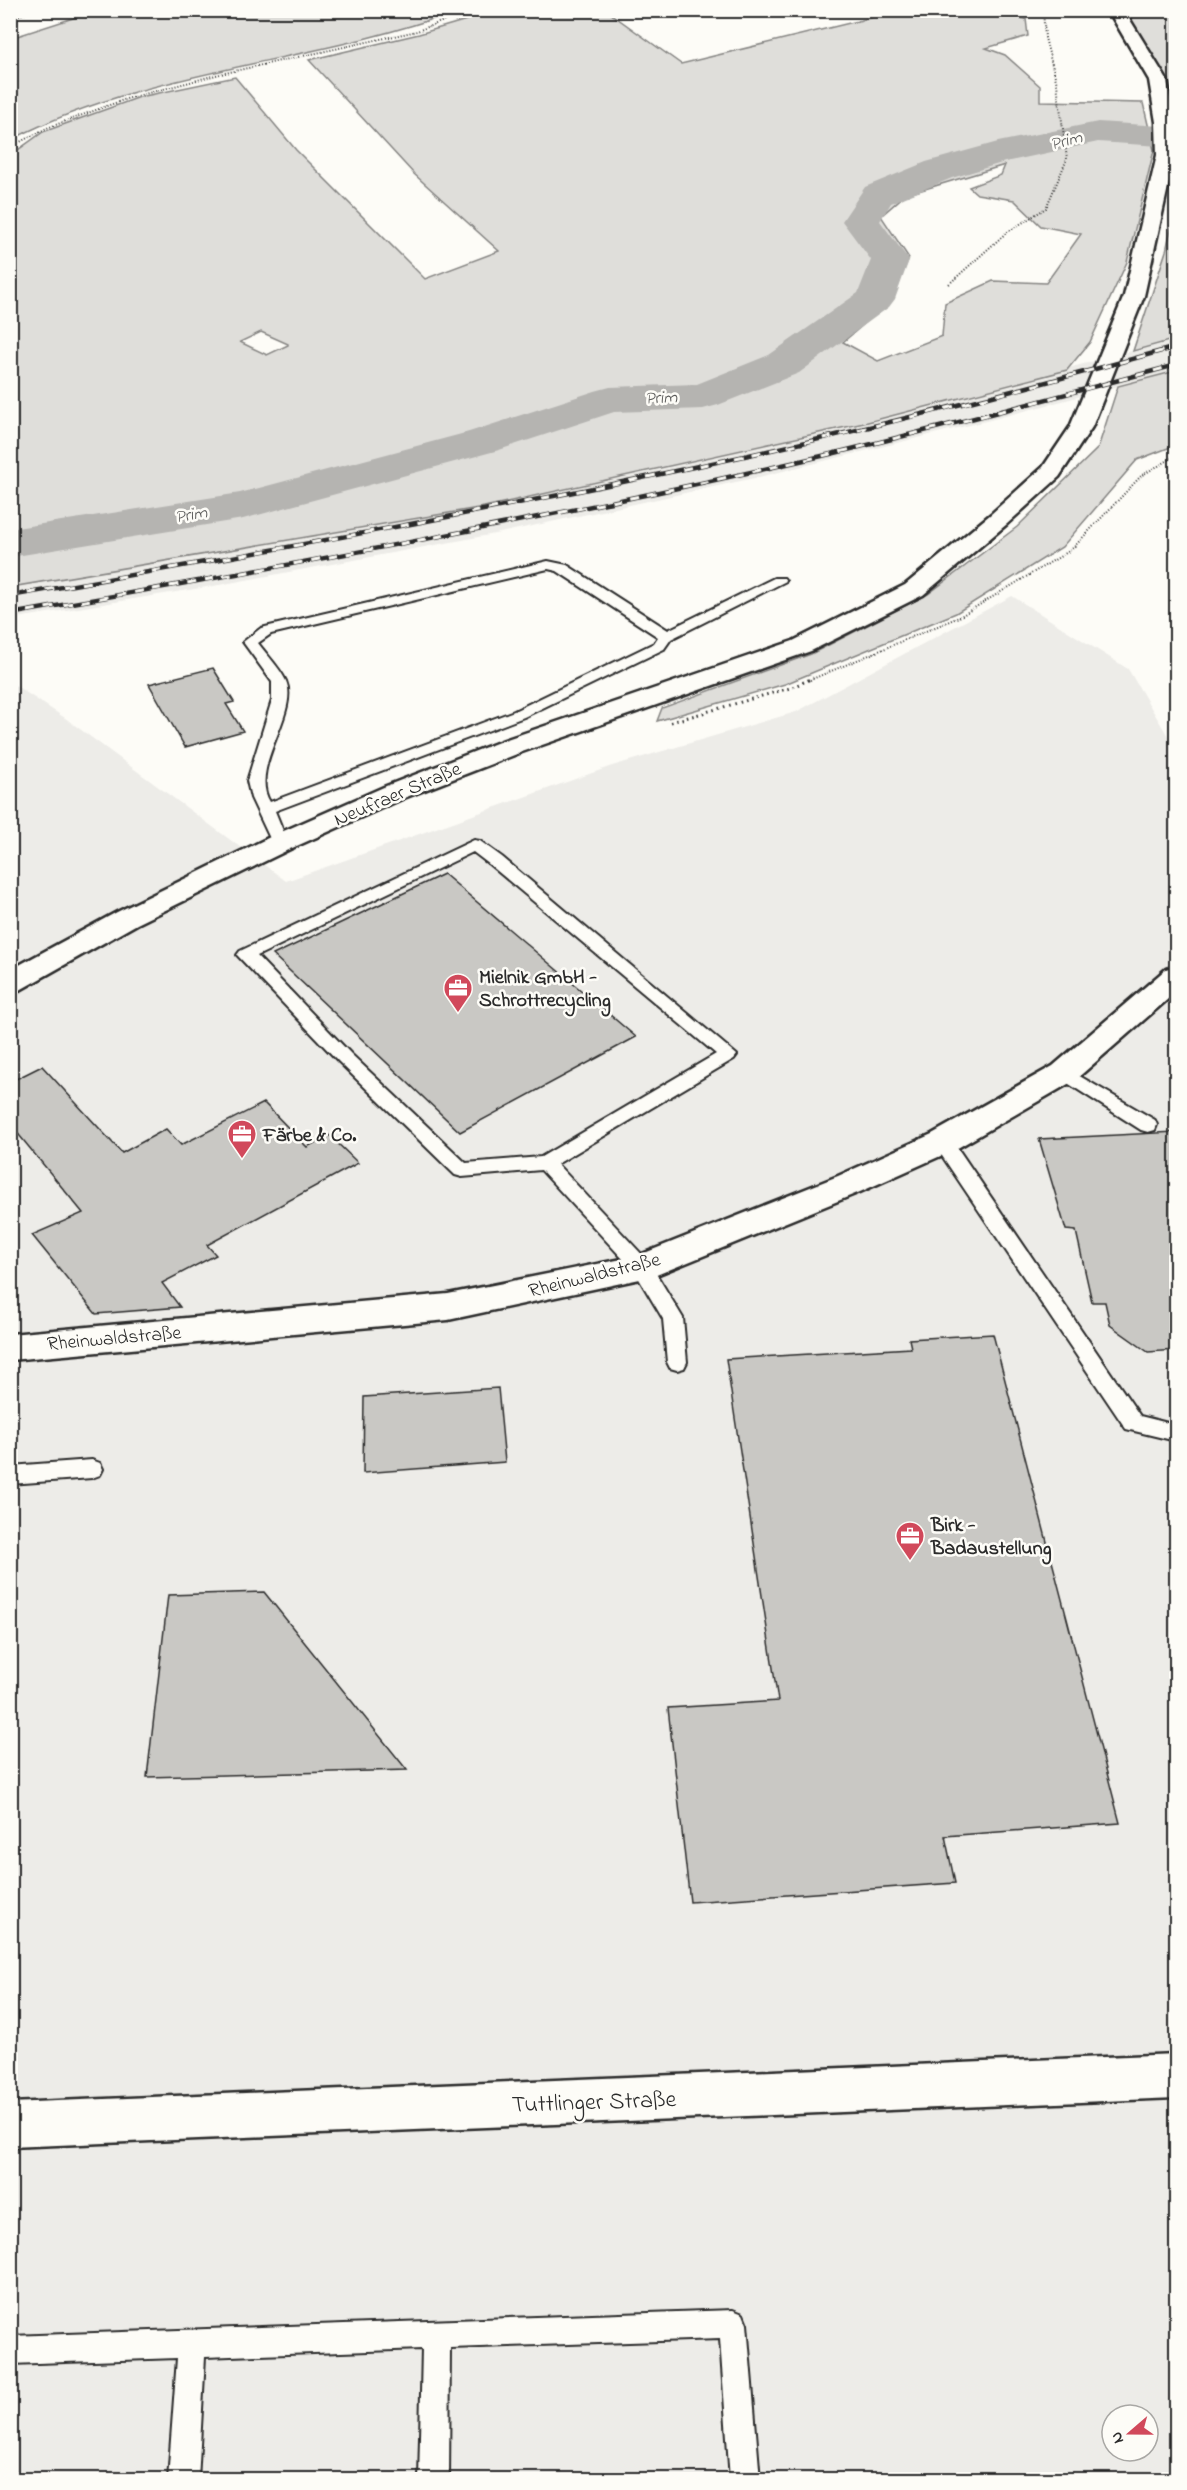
<svg xmlns="http://www.w3.org/2000/svg" width="1187" height="2490" font-family="'Indie Flower',sans-serif">
<style>
.built{fill:#edece8;fill-rule:evenodd}
.green{fill:#dfdeda;stroke:#858482;stroke-width:1.5;fill-rule:evenodd}
.lines{fill:none;stroke-linecap:round;stroke-linejoin:round}
.river{fill:#b5b4b1;fill-rule:evenodd}
.building{fill:#c9c8c4;stroke:#2b2b2b;stroke-width:1.5}
.service-casing{stroke:#2b2b2b;stroke-width:4}
.minor-casing{stroke:#2b2b2b;stroke-width:5}
.tertiary-casing{stroke:#2b2b2b;stroke-width:5}
.path-far1{stroke:#2b2b2b;stroke-width:2;stroke-dasharray:1 2;stroke-linecap:butt}
.path{stroke:#2b2b2b;stroke-width:3;stroke-dasharray:1.5 4;stroke-linecap:butt}
.service{fill:#fdfcf7;fill-rule:evenodd}
.minor{fill:#fdfcf7;fill-rule:evenodd}
.tertiary{fill:#fdfcf7;fill-rule:evenodd}
.rail-casing{stroke:#2b2b2b;stroke-width:4.5}
.rail{stroke:#fdfcf7;stroke-width:3;stroke-dasharray:9;stroke-linecap:butt}
.labels{text-anchor:middle;stroke-width:5;stroke-linejoin:round;paint-order:stroke}
.far-water-label{font-size:18px;font-style:italic;fill:#5b5b5a;stroke:#fdfcf7}
.street-label{font-size:20px;fill:#2b2b2b;stroke:#fdfcf7}
.poi-label{font-size:20px;font-weight:bold;fill:#2b2b2b;stroke:#fdfcf7;text-anchor:start}
.near-street-label{font-size:24px;fill:#2b2b2b;stroke:#fdfcf7}
</style>
<rect width="100%" height="100%" fill="#fdfcf7"/>
<filter id="ink" filterUnits="userSpaceOnUse"><feTurbulence type="fractalNoise" baseFrequency=".0167" numOctaves="2"/><feDisplacementMap in="SourceGraphic" scale="12" xChannelSelector="R" yChannelSelector="G"/><feConvolveMatrix kernelMatrix="1 2 1 2 8 2 1 2 1" color-interpolation-filters="sRGB"/></filter>
<g filter="url(#ink)">
<path class="built" d="M1176,339V371L990,420L759,477L500,533L219,585L11,619V587L484,507L864,423Z
M1012,596L1128,669L1172,743L1176,746V2479H11L10,682L65,718L286,881L612,766L796,712ZM1112,2415H1148V2451H1112Z"/>
<path class="green" d="M98,10H456V11C311,64 149,68 11,140V38Z
M497,11H607L681,64L899,11H984L1026,19L1028,36L986,48L1005,55L1040,86V101L1143,103L1154,150L1127,262L1090,342L1067,370L864,423L484,507L11,587V155L43,132L140,97L235,77L296,150L425,279L499,251L414,174L309,60L419,34ZM1005,165L1001,175L969,187L977,194L1014,200L1041,226L1081,234L1046,283L993,281L945,303L942,336L878,361L843,342L890,302L909,258L881,216L905,195ZM261,332L288,344V345L267,355L240,342Z
M1176,11V99L1129,20L1138,12Z
M1176,206V339L1133,351L1166,251Z
M1176,371V445L1137,460L1062,547L956,613L785,684L657,721L662,708L811,654L928,594L1017,527L1098,448L1118,386Z"/>
<g class="lines">
<path class="river" d="M1098,122L1176,127V147L1098,142L1005,162L952,178L891,203L880,221L909,260L895,299L889,307L799,373L718,405L703,409L614,412L499,450L243,519L10,557V529L240,493L469,432L595,391L610,387L697,384L769,355L858,293L871,260L842,221L865,187L926,162L998,142Z"/>
</g>
<path class="building" d="M213,668L234,702L226,704L243,731L185,747L149,684Z
M444,874L636,1037L460,1132L273,955Z
M42,1066L122,1153L166,1129L181,1145L264,1103L307,1147L329,1135L358,1163L207,1245L216,1255L162,1283L180,1307L96,1314L32,1235L83,1213L10,1124V1082Z
M1176,1132V1350L1148,1352L1110,1325L1105,1302H1092L1076,1231L1066,1230L1039,1139Z
M993,1334L1120,1823L945,1836L955,1883L690,1902L668,1708L778,1701L726,1359L911,1348L909,1339Z
M498,1388L505,1462L363,1473L364,1397Z
M264,1592L407,1770L147,1777L168,1595Z"/>
<g class="lines">
<g class="service-casing">
<path id="service" d="M548,561L567,565L668,630L774,578H784L786,581L671,639L664,649L524,717L275,811L288,843L286,847H274L251,798L247,781L272,700V682L243,642L261,628ZM548,569L557,571L658,637L654,643L514,711L270,802C248,768 300,713 286,681C280,668 267,655 258,643L271,634Z
M474,840L480,841L502,857L737,1055L734,1059L557,1164L649,1262L683,1318L687,1362L684,1368L677,1370L670,1368L667,1362L663,1319L635,1272L541,1170L462,1177L455,1175L339,1062L237,955L240,951ZM473,852L490,865L716,1054L541,1157L466,1163L351,1054L257,956Z
M1064,1067L1155,1120L1157,1125L1155,1130L1148,1132L1141,1130L1058,1077L1055,1073L1058,1069Z
M943,1135L950,1137L1140,1416L1176,1425V1441L1126,1429L936,1147L934,1142L936,1137Z
M92,1460L100,1463L103,1469L100,1475L92,1478L10,1484V1466Z
M733,2310L743,2314L747,2324L760,2480H730L720,2339L450,2348L449,2480H419L422,2349L205,2357L198,2480H168L177,2358L10,2364V2336Z"/>
</g>
<g class="minor-casing">
<path id="minor" d="M1176,966V992L1075,1080L954,1150L860,1192L654,1276L448,1320L10,1360V1334L448,1294L637,1256L838,1176L932,1134L1053,1066L1166,969Z"/>
</g>
<g class="tertiary-casing">
<path id="tertiary" d="M1108,10H1124L1167,80L1174,122L1175,155L1144,296L1092,427L1059,477L1007,524L923,595L811,651L522,752L404,798L290,849L137,924L20,990L10,993V970L117,912L270,837L386,786L504,740L793,641L905,585L991,514L1043,467L1070,427L1124,296L1157,155L1156,122L1149,80Z
M1176,2054V2098L10,2147V2103Z"/>
</g>
<path class="path-far1" d="M1001,10L1092,11
M10,18L35,10
M10,147L47,128L126,99L216,75L417,31L473,10
M949,284L1006,233L1046,208L1067,159L1057,84L1045,38L1043,10
M810,680L959,617L1071,550L1142,475L1176,456"/>
<path class="path" d="M671,722L790,688L813,678"/>
<use href="#service" class="service"/>
<use href="#minor" class="minor"/>
<use href="#tertiary" class="tertiary"/>
<g class="rail-casing">
<path id="rail" d="M10,596C254,554 498,510 740,457C887,425 1031,387 1176,347
M10,614C282,567 553,518 822,456C941,428 1058,396 1176,365"/>
</g>
<use href="#rail" class="rail"/>
</g>
</g>
<defs>
<g id="office-pin" transform="scale(1.5)"><path d="M0 17L-7.5 6A9.5 9.5 0 1 1 7.5 6Z" fill="#d1495b" stroke="#fdfcf7"/><path d="M-6-3h4V-5.5h4V-3h4V5H-6ZM-1-4.5V-3h2v-1.5ZM-6 0V1H6V0Z" fill="#fff"/></g>
</defs>
<g fill-rule="evenodd">
<use href="#office-pin" x="458" y="988"/>
<use href="#office-pin" x="242" y="1134"/>
<use href="#office-pin" x="910" y="1536"/>
</g>
<g class="labels">
<g class="far-water-label">
<text transform="translate(1066 140) rotate(-14)" y="6">Prim</text>
<text transform="translate(661 397) rotate(-3)" y="6">Prim</text>
<text transform="translate(191 514) rotate(-9)" y="6">Prim</text>
</g>
<g class="street-label">
<text transform="translate(397 793) rotate(-23)" y="7">Neufraer Straße</text>
<text transform="translate(594 1274) rotate(-14)" y="7">Rheinwaldstraße</text>
<text transform="translate(114 1337) rotate(-5)" y="7">Rheinwaldstraße</text>
</g>
<g class="poi-label">
<text x="479" y="983">Mielnik GmbH -<tspan x="479" dy="23">Schrottrecycling</tspan></text>
<text x="263" y="1141">Färbe &amp; Co.</text>
<text x="931" y="1531">Birk -<tspan x="931" dy="23">Badaustellung</tspan></text>
</g>
<g class="near-street-label">
<text transform="translate(594 2101) rotate(-2)" y="8">Tuttlinger Straße</text>
</g>
</g>
<rect width="1187" height="2490" fill="none" stroke="#fdfcf7" stroke-width="36"/>
<rect x="18" y="18" width="1151" height="2454" fill="none" stroke="#2b2b2b" stroke-width="2" filter="url(#ink)"/>
<g transform="translate(1130 2433) rotate(250)"><circle r="28" fill="#fdfcf7" stroke="#a9a8a5" stroke-width="1.5"/>
<path d="M0-4.5L10 22L0 15L-10 22Z" fill="#d1495b"/>
<text y="-9" font-size="16" font-weight="bold" text-anchor="middle" fill="#2b2b2b">N</text>
</g>
</svg>
